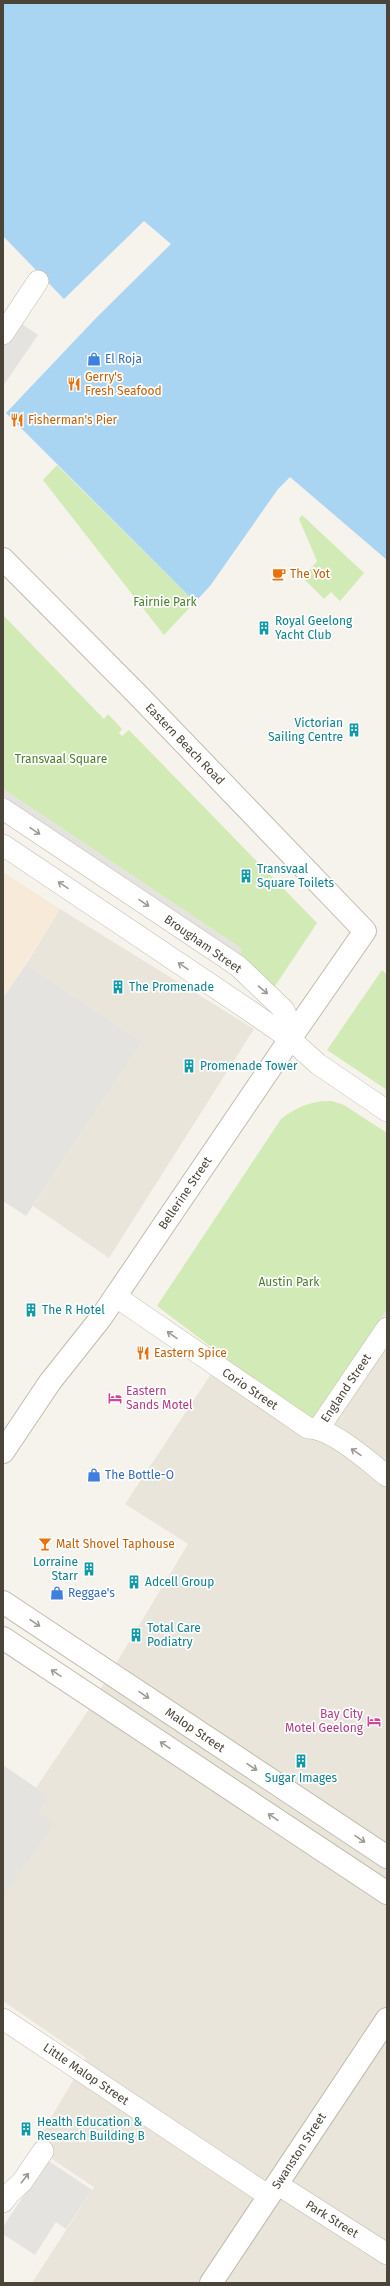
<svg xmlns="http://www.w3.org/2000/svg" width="390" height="2286" font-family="'Fira Sans',sans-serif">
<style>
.residential{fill:#eae5da}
.commercial{fill:#f7ead8}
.green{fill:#d2eab5}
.parking{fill:#e5e3e0}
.water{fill:#a9d4f2}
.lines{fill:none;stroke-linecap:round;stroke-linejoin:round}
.minor-casing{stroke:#c2bbae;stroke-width:22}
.tertiary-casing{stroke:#c2bbae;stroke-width:24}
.minor{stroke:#fff;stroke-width:21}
.tertiary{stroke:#fff;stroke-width:22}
.oneway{stroke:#9c9892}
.labels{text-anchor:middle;stroke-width:3.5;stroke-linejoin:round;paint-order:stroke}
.shop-label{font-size:12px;fill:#366cbe;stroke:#fff;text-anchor:start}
.food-label{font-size:12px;fill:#c56008;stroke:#fff;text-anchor:start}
.park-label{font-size:12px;fill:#4a7f2a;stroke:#fff}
.culture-label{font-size:12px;fill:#0d838f;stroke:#fff;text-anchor:start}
.street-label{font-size:12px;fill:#4b4439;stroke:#fff}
.hotel-label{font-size:12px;fill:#b23c85;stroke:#fff;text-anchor:start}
</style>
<rect width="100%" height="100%" fill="#f6f3ec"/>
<path class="residential" d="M60,909L254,1029L109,1258L33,1206L142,1042L26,964Z
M387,1309V2283H32L94,2187L34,2147L86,2058L3,2001V1836L82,1720L188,1544L125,1504L223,1356L307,1417L314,1416Z"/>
<path class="commercial" d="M3,872L60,909L3,998Z"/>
<path class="green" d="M57,465L195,602L164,635L43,480Z
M302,515L364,573L340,601L331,592L324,599L303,578L317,561L299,519Z
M3,615L104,719L108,714L122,729L119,733L122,736L129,730L317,923L275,986L238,960L242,949L3,789Z
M382,970L387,975V1090L327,1050Z
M332,1101L344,1105L387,1133V1309L314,1416L311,1418L223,1356L157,1306L281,1119C296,1107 313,1100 332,1101Z"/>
<path class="parking" d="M3,311L38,335L3,386Z
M3,789L242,949L240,954L3,796Z
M26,964L142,1042L26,1216L3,1201V998Z
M3,1765L48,1796L38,1811L54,1823L3,1898Z
M47,2160L92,2190L66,2229L56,2222L35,2255L3,2234V2227Z"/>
<path class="water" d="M3,3H387V560L290,477L278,489L210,586L195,602L6,413L97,317L171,244L144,221L64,299L3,236Z"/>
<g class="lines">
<g class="minor-casing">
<path id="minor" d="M3,334L38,281
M3,809L238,966L284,1010L289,1022L290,1039
M3,845L250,1011L290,1039L318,1064L387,1111
M115,1296L308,1428C332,1428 368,1461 387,1476
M319,1428L387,1328
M3,2019L269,2196
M277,2184L387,2254
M3,2202L9,2194L22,2182L43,2151"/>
</g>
<g class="tertiary-casing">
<path id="tertiary" d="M3,559L137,694L365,931L290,1039L100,1319L50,1382L3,1452
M3,1602L387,1857
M3,1638L387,1893
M211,2283L387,2019"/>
</g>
<use href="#minor" class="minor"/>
<use href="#tertiary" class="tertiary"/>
</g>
<defs><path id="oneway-shaft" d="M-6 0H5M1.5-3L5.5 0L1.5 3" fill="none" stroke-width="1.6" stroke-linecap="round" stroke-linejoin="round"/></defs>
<g class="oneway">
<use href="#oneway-shaft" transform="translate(35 831) rotate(34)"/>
<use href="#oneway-shaft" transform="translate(63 885) rotate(-146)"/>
<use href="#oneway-shaft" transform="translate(144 903) rotate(34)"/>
<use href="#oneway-shaft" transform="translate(183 966) rotate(-146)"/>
<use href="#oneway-shaft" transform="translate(263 990) rotate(40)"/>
<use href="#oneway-shaft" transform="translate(172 1335) rotate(-145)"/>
<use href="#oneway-shaft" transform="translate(356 1452) rotate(-146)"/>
<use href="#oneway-shaft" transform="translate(35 1623) rotate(34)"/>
<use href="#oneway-shaft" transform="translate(56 1673) rotate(-146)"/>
<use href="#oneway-shaft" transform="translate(144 1695) rotate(34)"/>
<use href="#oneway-shaft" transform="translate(165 1745) rotate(-146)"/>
<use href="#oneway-shaft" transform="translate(252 1767) rotate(34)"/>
<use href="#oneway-shaft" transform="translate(273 1817) rotate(-146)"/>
<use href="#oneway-shaft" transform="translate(360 1839) rotate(34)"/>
<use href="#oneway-shaft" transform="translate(25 2178) rotate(-53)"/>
</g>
<defs>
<g id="shop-bare" transform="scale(1.08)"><path d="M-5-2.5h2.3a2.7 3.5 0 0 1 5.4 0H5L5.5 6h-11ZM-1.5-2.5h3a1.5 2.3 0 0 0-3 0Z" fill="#3f7fe0" stroke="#fff" stroke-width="2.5" paint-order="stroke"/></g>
<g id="restaurant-bare" transform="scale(1.08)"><path d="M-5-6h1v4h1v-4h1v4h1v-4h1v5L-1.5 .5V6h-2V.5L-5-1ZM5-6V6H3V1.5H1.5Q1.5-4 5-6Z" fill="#e8710a" stroke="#fff" stroke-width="2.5" paint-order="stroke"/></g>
<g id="cafe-bare" transform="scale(1.08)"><path d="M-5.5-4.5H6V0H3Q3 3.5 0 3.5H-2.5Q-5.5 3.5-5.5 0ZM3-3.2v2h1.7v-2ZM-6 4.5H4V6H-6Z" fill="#e8710a" stroke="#fff" stroke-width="2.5" paint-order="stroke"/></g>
<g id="building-bare" transform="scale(1.08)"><path d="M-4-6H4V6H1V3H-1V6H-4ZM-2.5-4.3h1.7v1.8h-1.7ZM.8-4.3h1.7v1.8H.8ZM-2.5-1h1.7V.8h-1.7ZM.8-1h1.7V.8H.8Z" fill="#0f9aa8" stroke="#fff" stroke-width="2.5" paint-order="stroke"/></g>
<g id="hotel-bare" transform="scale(1.08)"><path d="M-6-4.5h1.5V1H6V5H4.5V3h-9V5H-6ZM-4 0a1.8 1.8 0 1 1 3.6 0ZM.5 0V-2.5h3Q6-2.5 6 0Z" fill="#d1479c" stroke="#fff" stroke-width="2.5" paint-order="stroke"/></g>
<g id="bar-bare" transform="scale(1.08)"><path d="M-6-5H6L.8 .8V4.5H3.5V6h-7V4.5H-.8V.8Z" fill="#e8710a" stroke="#fff" stroke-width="2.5" paint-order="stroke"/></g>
</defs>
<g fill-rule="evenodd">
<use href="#shop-bare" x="94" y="359"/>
<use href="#restaurant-bare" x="74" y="384"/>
<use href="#restaurant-bare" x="17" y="420"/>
<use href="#cafe-bare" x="279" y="574"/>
<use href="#building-bare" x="264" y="628"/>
<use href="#building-bare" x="354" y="730"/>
<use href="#building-bare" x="246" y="876"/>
<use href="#building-bare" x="118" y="987"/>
<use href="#building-bare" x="189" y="1066"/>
<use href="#building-bare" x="31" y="1310"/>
<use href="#restaurant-bare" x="143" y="1353"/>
<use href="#hotel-bare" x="115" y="1398"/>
<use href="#shop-bare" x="94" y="1475"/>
<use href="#bar-bare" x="45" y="1544"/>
<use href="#building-bare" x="89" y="1569"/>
<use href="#building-bare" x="134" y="1582"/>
<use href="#shop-bare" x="57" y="1593"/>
<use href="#building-bare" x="136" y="1635"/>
<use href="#hotel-bare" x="374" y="1721"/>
<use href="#building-bare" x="301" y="1761"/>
<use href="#building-bare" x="26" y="2129"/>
</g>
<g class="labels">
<g class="shop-label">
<text x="105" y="363">El Roja</text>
<text x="105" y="1479">The Bottle-O</text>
<text x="68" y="1597">Reggae's</text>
</g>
<g class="food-label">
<text x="85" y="381">Gerry's<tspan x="85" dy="14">Fresh Seafood</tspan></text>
<text x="28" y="424">Fisherman's Pier</text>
<text x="290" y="578">The Yot</text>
<text x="154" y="1357">Eastern Spice</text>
<text x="56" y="1548">Malt Shovel Taphouse</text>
</g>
<g class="park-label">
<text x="165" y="606">Fairnie Park</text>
<text x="61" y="763">Transvaal Square</text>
<text x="289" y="1286">Austin Park</text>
</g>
<g class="culture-label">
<text x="275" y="625">Royal Geelong<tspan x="275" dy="14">Yacht Club</tspan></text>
<text x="343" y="727" text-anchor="end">Victorian<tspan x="343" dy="14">Sailing Centre</tspan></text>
<text x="257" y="873">Transvaal<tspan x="257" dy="14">Square Toilets</tspan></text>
<text x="129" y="991">The Promenade</text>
<text x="200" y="1070">Promenade Tower</text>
<text x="42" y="1314">The R Hotel</text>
<text x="78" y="1566" text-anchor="end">Lorraine<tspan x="78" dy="14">Starr</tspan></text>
<text x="145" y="1586">Adcell Group</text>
<text x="147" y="1632">Total Care<tspan x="147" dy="14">Podiatry</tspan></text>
<text x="301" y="1782" text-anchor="middle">Sugar Images</text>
<text x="37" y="2126">Health Education &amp;<tspan x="37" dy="14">Research Building B</tspan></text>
</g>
<g class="street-label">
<text transform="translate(185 744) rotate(46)" y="4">Eastern Beach Road</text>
<text transform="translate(203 944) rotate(35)" y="4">Brougham Street</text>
<text transform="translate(185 1193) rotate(-56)" y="4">Bellerine Street</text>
<text transform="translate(346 1388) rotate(-56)" y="4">England Street</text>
<text transform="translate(250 1389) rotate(34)" y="4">Corio Street</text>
<text transform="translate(195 1730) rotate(34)" y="4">Malop Street</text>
<text transform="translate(86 2074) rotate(34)" y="4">Little Malop Street</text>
<text transform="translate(299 2151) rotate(-57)" y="4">Swanston Street</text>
<text transform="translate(332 2219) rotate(32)" y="4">Park Street</text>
</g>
<g class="hotel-label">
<text x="126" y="1395">Eastern<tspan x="126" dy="14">Sands Motel</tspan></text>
<text x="363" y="1718" text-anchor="end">Bay City<tspan x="363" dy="14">Motel Geelong</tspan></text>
</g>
</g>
<rect width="390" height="2286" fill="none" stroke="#4b4439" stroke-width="8"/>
</svg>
